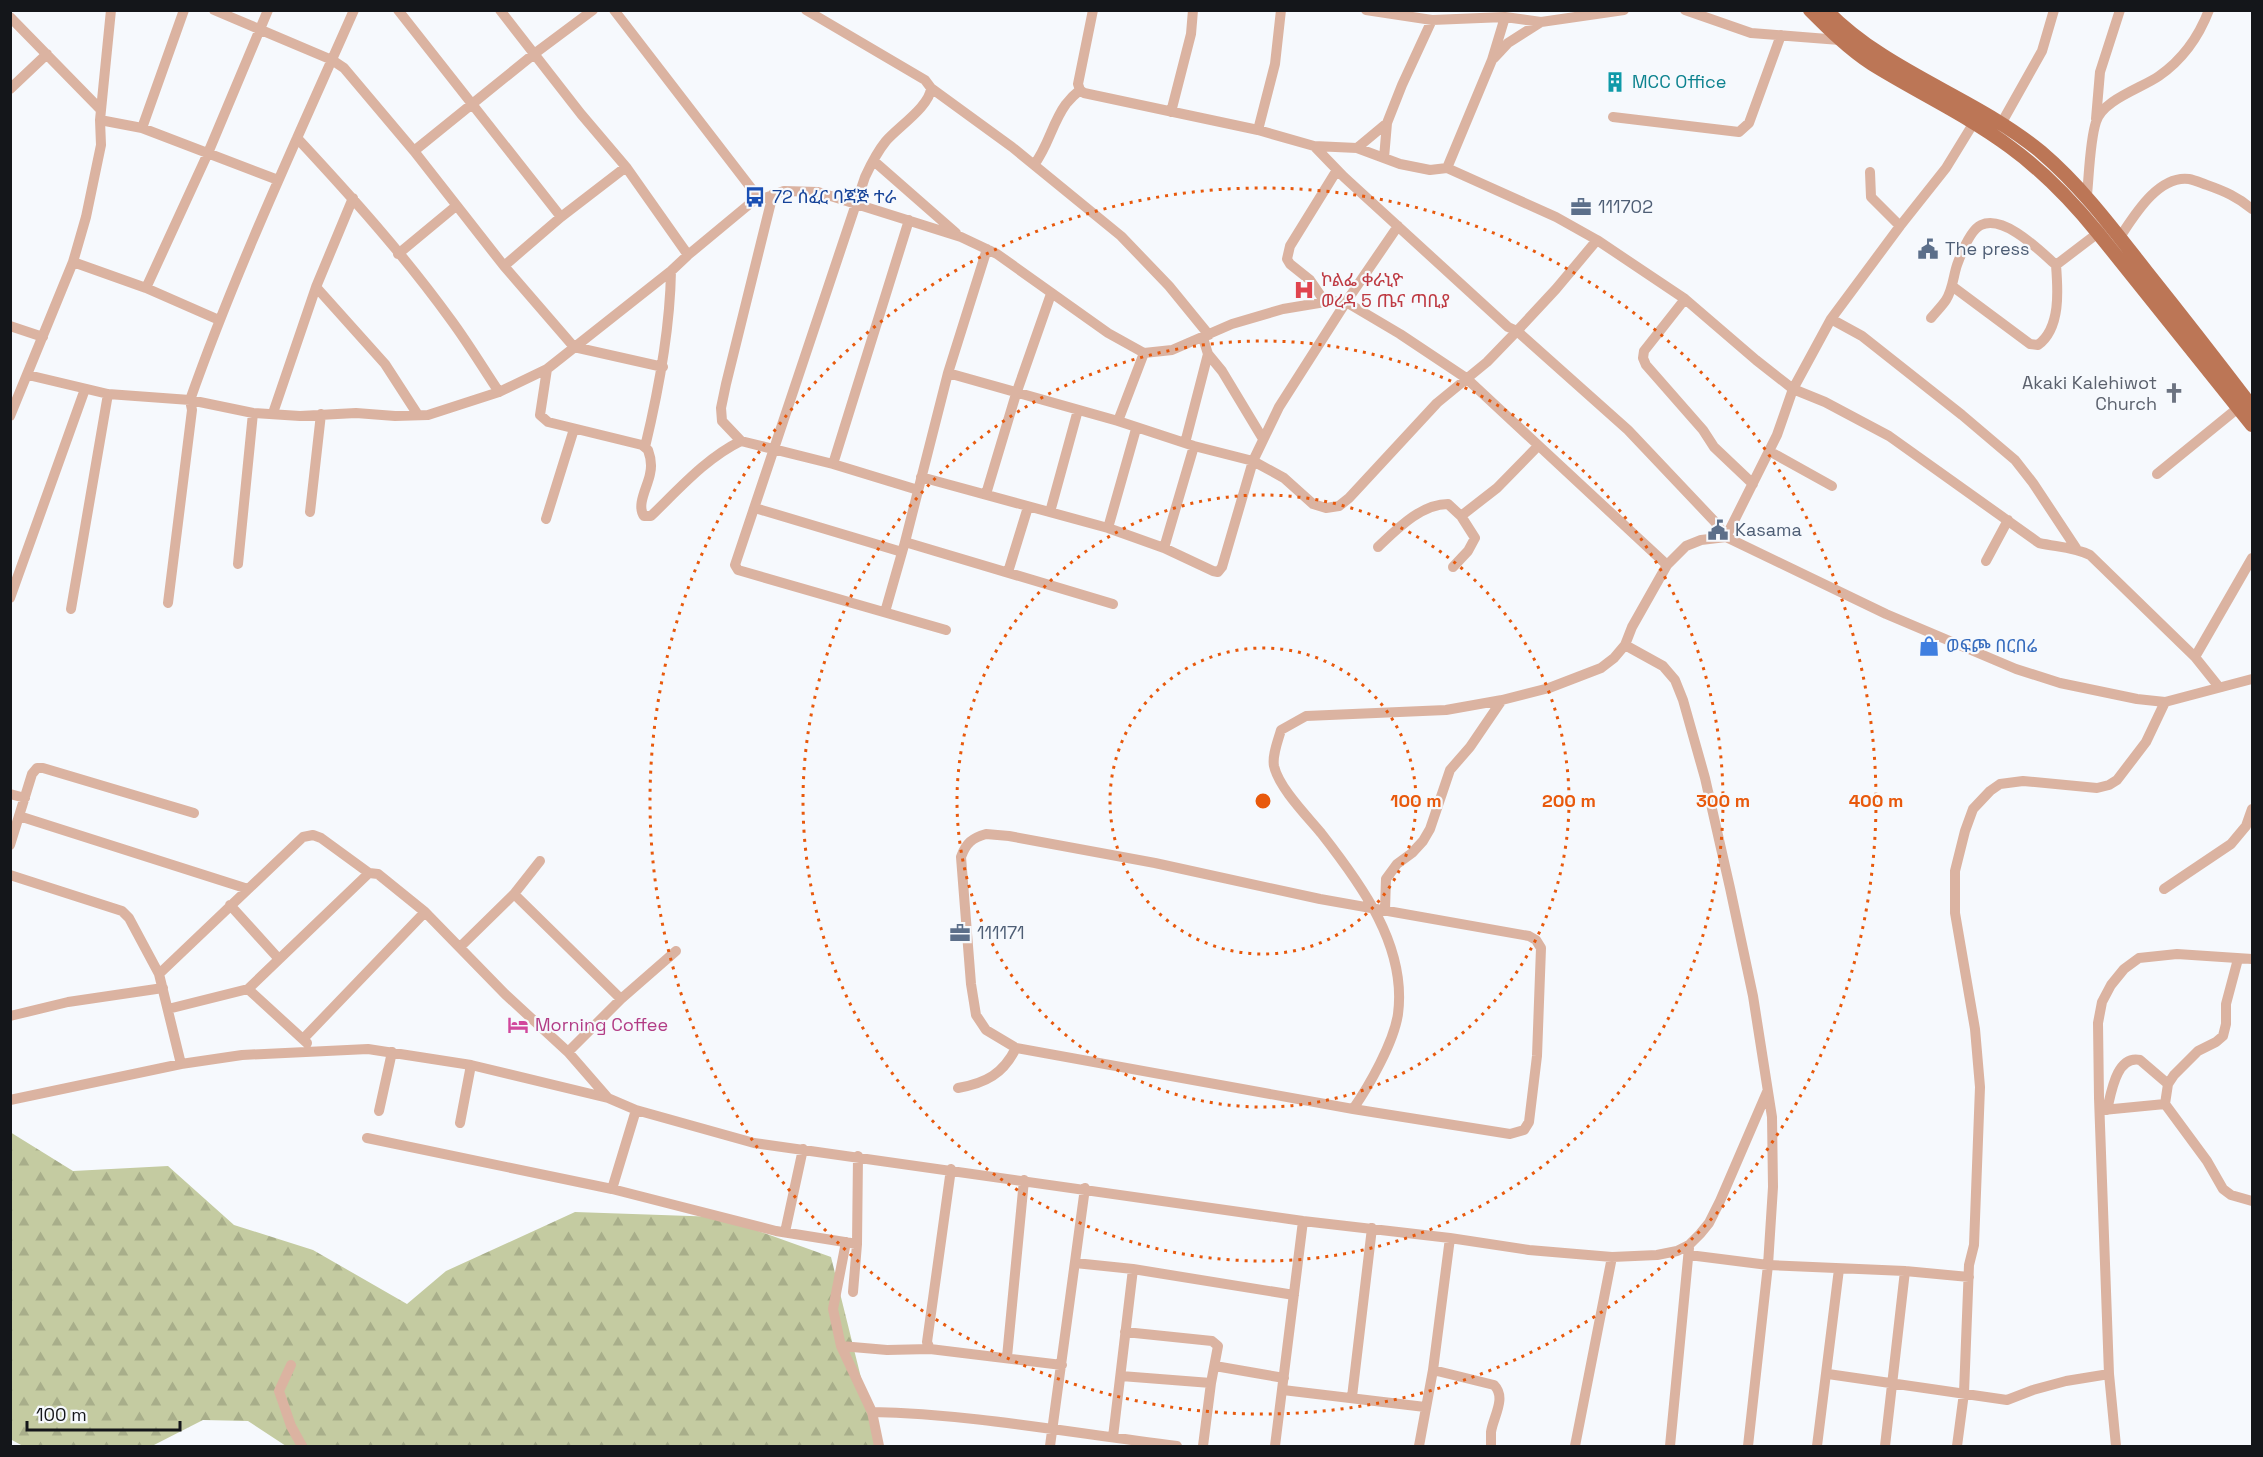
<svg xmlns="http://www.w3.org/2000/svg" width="2263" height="1457" font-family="'Space Grotesk','Noto Sans Ethiopic',sans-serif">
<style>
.forest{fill:url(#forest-firs)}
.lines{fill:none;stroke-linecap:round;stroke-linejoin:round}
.minor{stroke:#dbb3a1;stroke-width:10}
.major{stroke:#bc7656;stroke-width:14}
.ring{fill:none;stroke:#e8590c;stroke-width:3;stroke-dasharray:3 6}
.labels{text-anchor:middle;stroke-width:4.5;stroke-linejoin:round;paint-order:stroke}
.culture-label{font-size:18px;fill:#0d838f;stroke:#f6f9fd;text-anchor:start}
.transit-label{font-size:18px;fill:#164399;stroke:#f6f9fd;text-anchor:start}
.service-label{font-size:18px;fill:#4e5e75;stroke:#f6f9fd;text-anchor:start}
.health-label{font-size:18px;fill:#be3a42;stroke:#f6f9fd;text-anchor:start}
.worship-label{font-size:18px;fill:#5b616d;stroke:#f6f9fd;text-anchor:end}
.shop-label{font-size:18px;fill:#366cbe;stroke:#f6f9fd;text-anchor:start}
.hotel-label{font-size:18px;fill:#b23c85;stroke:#f6f9fd;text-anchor:start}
.centre{fill:#e8590c;stroke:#f6f9fd;stroke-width:3}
.ring-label{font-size:18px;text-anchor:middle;font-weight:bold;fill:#e8590c;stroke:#f6f9fd;stroke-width:4.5;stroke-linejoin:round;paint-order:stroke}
</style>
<defs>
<pattern id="forest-firs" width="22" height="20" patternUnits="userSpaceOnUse" patternTransform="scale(1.5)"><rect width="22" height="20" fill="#c4cba1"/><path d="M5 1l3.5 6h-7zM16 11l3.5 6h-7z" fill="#a8ae8a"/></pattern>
</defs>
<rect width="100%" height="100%" fill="#f6f9fd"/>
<path class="forest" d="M10,1132L73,1171L168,1166L234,1225L313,1250L407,1304L446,1271L575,1212L719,1217L831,1257L878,1446H286L248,1421L203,1420L152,1446H23L10,1439Z"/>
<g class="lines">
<path class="minor" d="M214,10L332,60L344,68L414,151L504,266L574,347L663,367
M398,10L561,217
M500,10L581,114L626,167L688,255
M614,10L758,197
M806,10L925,80L931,88L1012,147L1121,236L1169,286L1209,335
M1366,10L1432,20L1505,17L1541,22L1624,10
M1685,10L1751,33L1840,40
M10,17L101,110
M1494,58L1508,43L1541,22
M931,88C930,106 898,127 886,141C877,152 871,164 865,177L735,565L738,570L946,630
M10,89L47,54
M1080,90L1084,93L1258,130L1314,146L1357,148L1400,164L1430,170L1447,168L1556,217L1597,240L1685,299L1756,360L1793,389L1825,402L1889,436L2039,543C2057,547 2074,547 2090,555L2195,657L2219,687
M1080,90L1078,84L1093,10
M1171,112L1191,34L1193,10
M1613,117L1739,132L1749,123L1781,35
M2096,119L2100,72L2120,10
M100,120L142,128L278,180
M2001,124L2042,51L2054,10
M142,128L184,10
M1258,130L1275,64L1281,10
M297,138C351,196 404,255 451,320C468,343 483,368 499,392
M1314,146L1344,177L1508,327L1517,331L1628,430L1717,524L1726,537L1777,435L1793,389L1831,319L1900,226L1946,168L1973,124
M1357,148L1387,123
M414,151L534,54L593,10
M1384,158L1387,123L1402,85L1432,20
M875,162L956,233
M1034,165C1049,145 1052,123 1066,104C1070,99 1075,94 1080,90
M1447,168L1492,60L1505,17
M1870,172L1871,197L1900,226
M773,194L726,384L721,408L722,421L741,441L833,464L918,490
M2087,195C2089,175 2090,140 2096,122C2102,100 2142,88 2159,76C2182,60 2199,36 2209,10
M2120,237C2134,216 2158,175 2189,179C2195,180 2201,183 2207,185C2224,191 2238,197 2252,209
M398,254L456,206
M73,262L146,288L219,320
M2056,265L2098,233
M504,266L561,217L626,167
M316,287L385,364L418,415
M146,288L208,153L268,10
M1685,299L1644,351L1643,358L1646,365L1703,430L1714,447L1753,484
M1325,302L1310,280L1290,264L1287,259L1290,246L1337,170
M1931,318C1936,312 1942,306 1946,300C1953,289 1953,277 1957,265C1961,254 1970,230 1981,225C2004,214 2040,251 2056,265C2058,290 2061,328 2038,345L2030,344L1952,286
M1831,319L1862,336L1962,415L2015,460L2033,483L2076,548
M10,326L43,337
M1203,338L1208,354L1222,371L1263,439
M547,369L540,415L548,422L642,445L648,450C651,458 652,466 650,474C648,486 636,505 644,516H651C679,489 706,458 741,441
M948,373L1118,421L1194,446L1253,461L1284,478L1313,504L1326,508L1339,506L1349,498L1437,403L1487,362L1517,331L1556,289L1597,240
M28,375L108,394L190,400L253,413L300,416L356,413L395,416L428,415L499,392L547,369L671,271L688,255L758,197L765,198L784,191L818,192L961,237L997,254L1108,333L1144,353L1172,350L1232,324L1283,309L1331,301L1346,302L1400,334L1466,378L1667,565
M273,413L316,287L353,198
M10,416L73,262L86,217L101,145L100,120L111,10
M1118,421L1144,353
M1185,443L1208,354
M645,447C659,389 670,331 671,271
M1769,451L1832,486
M833,464L909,220
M2157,474L2238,408
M921,477L1108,528L1164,548L1213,571L1218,572L1222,567L1253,461L1279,407L1346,302L1398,226
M986,494L1016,394L1051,294
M755,508L902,552
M310,512L321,414
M1050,512L1078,410
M1461,516L1497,488L1538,446
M546,519L574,429
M1108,528L1136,429
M905,542L1113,604
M1378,547C1397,529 1421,504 1448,504L1461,516L1475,538L1468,551L1453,567
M1164,548L1194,446
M1986,561L2008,520
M238,564L253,413
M1008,572L1028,507
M10,598L85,389
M168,603L192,410L190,400C237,267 297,139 354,10
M71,609L108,394
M885,612L905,542L948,373L987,249
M1625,645L1663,666L1675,680L1683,700L1705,778L1730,888L1753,996L1772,1117L1773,1187L1768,1265L1748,1446
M2195,657L2252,558
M10,794L25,798
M19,816L248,889
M986,834L1009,836L1155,863L1320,899L1529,936L1536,940L1541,948L1537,1056L1529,1122L1524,1130L1510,1134L1353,1109L1016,1048L986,1030L976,1015L971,984L961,857C966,843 972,838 986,834Z
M10,845L32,774L37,768H43L194,813
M10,875L122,911L129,918L159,974L181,1064
M2164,889L2231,844L2246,826L2252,809
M514,894L621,999
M230,905L278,958
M1385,910L1386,879L1397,864L1412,853L1423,841L1430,829L1450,770L1470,747L1502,700
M460,947L514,894L540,861
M2238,959L2226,1004V1024L2223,1036L2216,1042L2198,1051L2174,1075L2168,1084L2165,1104L2207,1161L2223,1189L2231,1195L2252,1201
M159,974L303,837L313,835L321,838L369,873L378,874L425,912L505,994L568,1052L608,1098
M248,989L307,1043
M168,1009L248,989L369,873
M10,1016L68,1002L163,988
M303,1039L425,912
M568,1052L621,999L676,951
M958,1088C986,1083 1003,1074 1016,1048
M10,1100L181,1064L242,1055L368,1049L471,1065L608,1098L636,1110L754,1143L1303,1221L1450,1238L1529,1250L1612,1257L1657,1255L1677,1251L1689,1245L1700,1234L1709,1223L1720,1201L1767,1092
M1353,1109C1369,1086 1394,1042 1398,1014C1407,946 1361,884 1321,833C1307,816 1279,788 1274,766C1272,755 1278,741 1281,730L1306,716L1446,710L1502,700L1549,688L1601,668L1614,658L1625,645L1632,627L1667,565L1686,546L1701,540L1726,537L1886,614L2016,669L2060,683L2137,699L2165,702L2252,679
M2103,1110L2165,1104
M2107,1110C2111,1094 2116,1055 2140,1060L2168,1084
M379,1111L392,1052
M460,1123L471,1065
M367,1138L612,1189L776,1231L857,1244
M612,1189L636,1110
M785,1232L803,1149
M846,1242L833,1309L841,1346L872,1412L879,1446
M1689,1255L1768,1265L1905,1271L1969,1277
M1075,1263L1133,1269L1294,1295
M853,1292L857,1244L858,1156
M1125,1332L1212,1341L1218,1346L1211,1383L1203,1446
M841,1346L887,1350L930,1349L1062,1365
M930,1349L927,1342L951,1169
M1007,1357L1024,1180
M291,1365L279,1391L291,1426L302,1446
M1215,1366L1284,1378
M1433,1370L1494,1385C1507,1398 1493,1417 1491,1432C1491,1436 1491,1442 1491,1446
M1828,1374L2007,1400L2033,1390L2066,1381L2109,1374
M1121,1376L1211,1383
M1283,1390L1425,1407
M1352,1397L1372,1228
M872,1412C974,1414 1076,1434 1177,1446
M1113,1437L1133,1269
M1050,1446L1085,1188
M1275,1446L1303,1221
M1419,1446L1433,1370L1450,1238
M1575,1446L1612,1257
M1670,1446L1689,1248
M1817,1446L1839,1269
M1885,1446L1905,1271
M1957,1446L1964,1393L1969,1265L1974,1245L1980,1087L1975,1029L1955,913V871L1965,831L1973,809L1990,791L2000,784L2023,781L2097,788L2109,785L2117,780L2146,742L2165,702
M2116,1446L2109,1374L2099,1098L2098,1023L2102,1002L2111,985L2124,969L2139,958L2177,954L2252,959"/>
<path class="major" d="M1810,10C1830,30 1849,49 1872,64C1917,92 1967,115 2010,147C2043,171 2072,201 2098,233L2252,425
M1826,10C1887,73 1975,97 2041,152C2082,187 2113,229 2146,271C2182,316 2217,361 2252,407"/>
</g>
<g class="ring">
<circle cx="1263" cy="801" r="153"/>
<circle cx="1263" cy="801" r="306"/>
<circle cx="1263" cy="801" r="460"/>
<circle cx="1263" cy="801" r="613"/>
</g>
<defs>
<g id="building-bare" transform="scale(1.62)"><path d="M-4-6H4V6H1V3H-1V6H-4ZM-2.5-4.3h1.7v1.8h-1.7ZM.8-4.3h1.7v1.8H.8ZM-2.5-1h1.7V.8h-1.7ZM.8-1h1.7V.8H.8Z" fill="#0f9aa8" stroke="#f6f9fd" stroke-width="2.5" paint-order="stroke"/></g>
<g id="bus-bare" transform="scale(1.62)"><path d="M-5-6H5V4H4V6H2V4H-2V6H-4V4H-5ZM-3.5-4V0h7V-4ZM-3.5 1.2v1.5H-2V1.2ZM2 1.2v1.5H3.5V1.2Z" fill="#1a4fb4" stroke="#f6f9fd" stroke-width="2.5" paint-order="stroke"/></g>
<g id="office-bare" transform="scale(1.62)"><path d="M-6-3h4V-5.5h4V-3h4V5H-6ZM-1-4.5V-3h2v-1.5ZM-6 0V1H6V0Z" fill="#5c6f8a" stroke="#f6f9fd" stroke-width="2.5" paint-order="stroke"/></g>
<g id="civic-bare" transform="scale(1.62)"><path d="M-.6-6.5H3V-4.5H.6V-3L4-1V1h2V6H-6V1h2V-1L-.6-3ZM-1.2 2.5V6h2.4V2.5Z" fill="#5c6f8a" stroke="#f6f9fd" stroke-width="2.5" paint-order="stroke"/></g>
<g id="hospital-bare" transform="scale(1.62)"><path d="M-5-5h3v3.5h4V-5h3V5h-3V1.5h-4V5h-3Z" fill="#e0444e" stroke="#f6f9fd" stroke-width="2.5" paint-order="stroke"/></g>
<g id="church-bare" transform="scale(1.62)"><path d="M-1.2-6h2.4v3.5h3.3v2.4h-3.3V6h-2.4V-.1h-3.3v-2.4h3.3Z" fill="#6b7280" stroke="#f6f9fd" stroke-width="2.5" paint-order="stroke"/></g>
<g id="shop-bare" transform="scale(1.62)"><path d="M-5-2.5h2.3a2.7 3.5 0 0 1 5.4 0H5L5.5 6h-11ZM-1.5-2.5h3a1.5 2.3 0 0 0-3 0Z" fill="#3f7fe0" stroke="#f6f9fd" stroke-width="2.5" paint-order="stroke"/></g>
<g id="hotel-bare" transform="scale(1.62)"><path d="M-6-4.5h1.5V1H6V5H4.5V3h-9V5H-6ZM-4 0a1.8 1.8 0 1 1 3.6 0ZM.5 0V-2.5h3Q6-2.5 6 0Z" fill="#d1479c" stroke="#f6f9fd" stroke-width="2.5" paint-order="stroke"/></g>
</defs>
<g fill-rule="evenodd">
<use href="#building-bare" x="1615" y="82"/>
<use href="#bus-bare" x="755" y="197"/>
<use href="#office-bare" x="1581" y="207"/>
<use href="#civic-bare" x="1928" y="249"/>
<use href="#hospital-bare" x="1304" y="290"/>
<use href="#church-bare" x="2174" y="393"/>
<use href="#civic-bare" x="1718" y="530"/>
<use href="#shop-bare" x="1929" y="646"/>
<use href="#office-bare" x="960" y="933"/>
<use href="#hotel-bare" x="518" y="1025"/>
</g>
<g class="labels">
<g class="culture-label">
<text x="1632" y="88">MCC Office</text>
</g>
<g class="transit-label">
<text x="772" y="203">72 ሰፈር ባጃጅ ተራ</text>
</g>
<g class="service-label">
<text x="1598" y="213">111702</text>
<text x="1945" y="255">The press</text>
<text x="1735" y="536">Kasama</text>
<text x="977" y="939">111171</text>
</g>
<g class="health-label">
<text x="1321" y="286">ኮልፌ ቀራኒዮ<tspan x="1321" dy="21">ወረዳ 5 ጤና ጣቢያ</tspan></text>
</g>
<g class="worship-label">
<text x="2157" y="389">Akaki Kalehiwot<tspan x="2157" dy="21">Church</tspan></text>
</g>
<g class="shop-label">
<text x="1946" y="652">ወፍጮ በርበሬ</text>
</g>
<g class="hotel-label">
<text x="535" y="1031">Morning Coffee</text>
</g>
</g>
<circle cx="1263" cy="801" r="9" class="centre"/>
<g class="ring-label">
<text x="1416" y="807">100 m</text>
<text x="1569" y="807">200 m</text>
<text x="1723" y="807">300 m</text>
<text x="1876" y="807">400 m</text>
</g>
<rect width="2263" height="1457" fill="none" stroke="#14161a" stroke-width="24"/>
<path d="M27 1421v9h153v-9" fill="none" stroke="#14161a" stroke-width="3"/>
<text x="36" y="1421" font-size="18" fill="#14161a" stroke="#f6f9fd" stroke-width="4.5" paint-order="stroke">100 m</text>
</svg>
